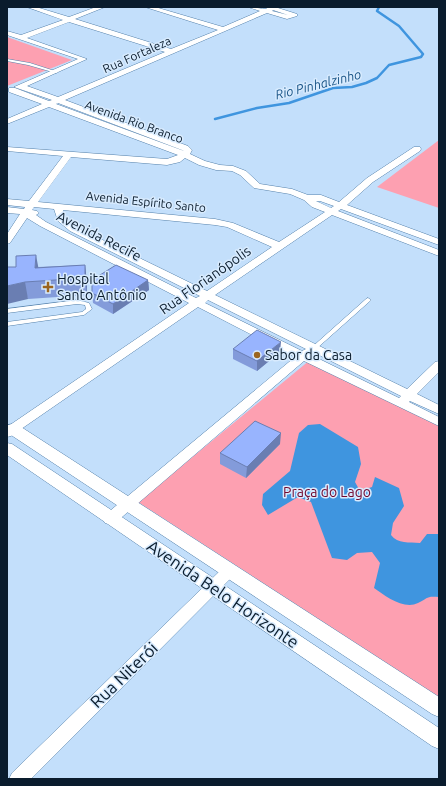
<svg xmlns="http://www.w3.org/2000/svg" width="446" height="786" font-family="Ubuntu,sans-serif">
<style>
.green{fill:#fda0b1}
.water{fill:#3f95df}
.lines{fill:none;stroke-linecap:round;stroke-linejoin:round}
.stream{stroke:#3f95df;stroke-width:2.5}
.service-casing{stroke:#5481ab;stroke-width:1}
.minor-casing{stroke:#5481ab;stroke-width:1}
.tertiary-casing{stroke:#5481ab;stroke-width:1}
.service{fill:#fff;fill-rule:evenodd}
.minor{fill:#fff;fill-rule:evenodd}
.tertiary{fill:#fff;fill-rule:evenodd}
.wall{fill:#839bda}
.shaded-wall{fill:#6a7eb2}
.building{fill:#98b4fe;stroke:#6a7eb2}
.poi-dot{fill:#9b651f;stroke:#d8ebfe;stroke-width:1.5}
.labels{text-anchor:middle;stroke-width:3;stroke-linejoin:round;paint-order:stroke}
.far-street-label{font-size:12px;fill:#0a1c2d;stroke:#d8ebfe}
.far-water-label{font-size:13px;font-style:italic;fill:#1b5688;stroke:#d8ebfe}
.street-label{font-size:14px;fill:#0a1c2d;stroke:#d8ebfe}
.poi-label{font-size:14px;fill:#0a1c2d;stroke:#d8ebfe;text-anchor:start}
.park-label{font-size:14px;fill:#71082e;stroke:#d8ebfe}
.near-street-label{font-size:17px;fill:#0a1c2d;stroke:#d8ebfe}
</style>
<rect width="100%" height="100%" fill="#c3dffb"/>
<path class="green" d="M7,37L72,60L7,86Z
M439,140V208L377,187Z
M310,360L439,424V697L138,502Z"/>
<path class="water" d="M320,424L358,447L361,464L355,482L360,491L372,487L375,477L399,488L404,506L393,523L391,535C398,544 409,542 420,543L427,534H439V597C425,596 429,598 418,603C404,610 385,596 374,588L380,563L372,552L357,553L347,560L332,558L311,502L298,497L268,515L262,505L263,494L290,471L299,433L308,425Z"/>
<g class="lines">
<path class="stream" d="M215,119L257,108L289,103L333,88L352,87L366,83L377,78L389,65L421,57L423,54L399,26L377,11L379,7"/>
<g class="service-casing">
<path id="service" d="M7,59L30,63L58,72L56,73L28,65L7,61Z
M368,298L371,300L370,301L315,350H311L310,349L311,348L366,299Z
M77,300L89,303L92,309L84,315L7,326V322L82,312L86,309L85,305L77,304L7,313V309Z"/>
</g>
<g class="minor-casing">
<path id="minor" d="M27,7H36L69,17L96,7H105L75,19L171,49L218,30L145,7H155L223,27L260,11L248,7C254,7 261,9 267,9L265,7H279L278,8L297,14V16L287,19L267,13L65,100L188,146L192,150L190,154L205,161L220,165L233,166L246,171L260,184L292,189L308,195H321L339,202L367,178L414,147H420L421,149L420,151L373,182L347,205L439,239V245L341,209L338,211L439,250V256L332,215L215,295L407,389L435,362L439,361V372L417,394L439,405V414L410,401L409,402L439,417V426L304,361L115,523L110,524L105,523L103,519L105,515L295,357L198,307L11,436L7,437V427L189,303L40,226L27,218L10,243L7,244V234L20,214L7,213V207L24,209L25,207L7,205V199L29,201L63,156L7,151V147L167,159L178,155L49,107L7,124V119L42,104L9,92V88H15L49,101L52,100L14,87L78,59L7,35V31L21,35L63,20ZM273,10L288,15L272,11ZM69,22L165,52L58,97L27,86L87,59L27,38ZM58,103L182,150L184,151L56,104ZM71,157L167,165L180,162L185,158L199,165L216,170L232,171L240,175L254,188L290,194L304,200L312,207L325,212L279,242L233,223L215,219L38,202ZM316,201H320L334,206L331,208ZM34,207L54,209L58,221L70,231L200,296L196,298L46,222L36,215L39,213L37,211L32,210ZM63,210L215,225L227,227L272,247L207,291L76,227L65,218ZM208,300L306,349L302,351L205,303ZM313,352L401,396L399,398L311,355Z
M230,564L235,566L237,570L235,574L31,779H9L12,773L225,566Z"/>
</g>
<g class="tertiary-casing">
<path id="tertiary" d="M13,424L18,425L439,697V717L432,714L8,433V425Z
M7,443L12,444L439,728V749L432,746L7,455Z"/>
</g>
<use href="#service" class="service"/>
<use href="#minor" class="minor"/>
<use href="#tertiary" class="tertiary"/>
</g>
<path class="wall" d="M85,265L87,282V295L28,299L16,267H38Z
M148,280L149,290L113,314L93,303L92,293Z
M233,349L280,352L257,371L233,359Z
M280,444L246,478L220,464V453Z"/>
<path class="shaded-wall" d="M36,255L39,271L35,268Z
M85,265L87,282V295L85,278Z
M148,280L149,290L113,314V304Z
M25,282L28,299L7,304V286Z
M281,342L280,352L257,371V361Z
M281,433L280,444L246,478L247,467Z"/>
<path class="building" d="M36,255L35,268L85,265V278L25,282L7,286V267H16V256Z
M116,265L148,280L113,304L92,293V280Z
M257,330L281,342L257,361L233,349Z
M255,421L281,433L247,467L220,453Z"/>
<g class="poi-dot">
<path d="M46 281h4v4h4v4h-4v4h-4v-4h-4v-4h4z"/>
<circle cx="257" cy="355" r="4"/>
</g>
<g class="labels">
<g class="far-street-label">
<text transform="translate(137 55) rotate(-24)" y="4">Rua Fortaleza</text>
<text transform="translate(134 122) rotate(20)" y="4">Avenida Rio Branco</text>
<text transform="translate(146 202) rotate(6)" y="4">Avenida Espírito Santo</text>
</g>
<g class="far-water-label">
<text transform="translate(318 84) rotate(-14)" y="5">Rio Pinhalzinho</text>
</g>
<g class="street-label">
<text transform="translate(99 236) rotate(27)" y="5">Avenida Recife</text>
<text transform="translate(205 280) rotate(-35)" y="5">Rua Florianópolis</text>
</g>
<g class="poi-label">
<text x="57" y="284">Hospital<tspan x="57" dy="16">Santo Antônio</tspan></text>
<text x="265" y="360">Sabor da Casa</text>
</g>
<g class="park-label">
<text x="327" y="497">Praça do Lago</text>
</g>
<g class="near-street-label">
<text transform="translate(223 594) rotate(34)" y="6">Avenida Belo Horizonte</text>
<text transform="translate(124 675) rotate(-44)" y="6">Rua Niterói</text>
</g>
</g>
<rect width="446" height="786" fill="none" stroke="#0a1c2d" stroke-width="16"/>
</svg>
